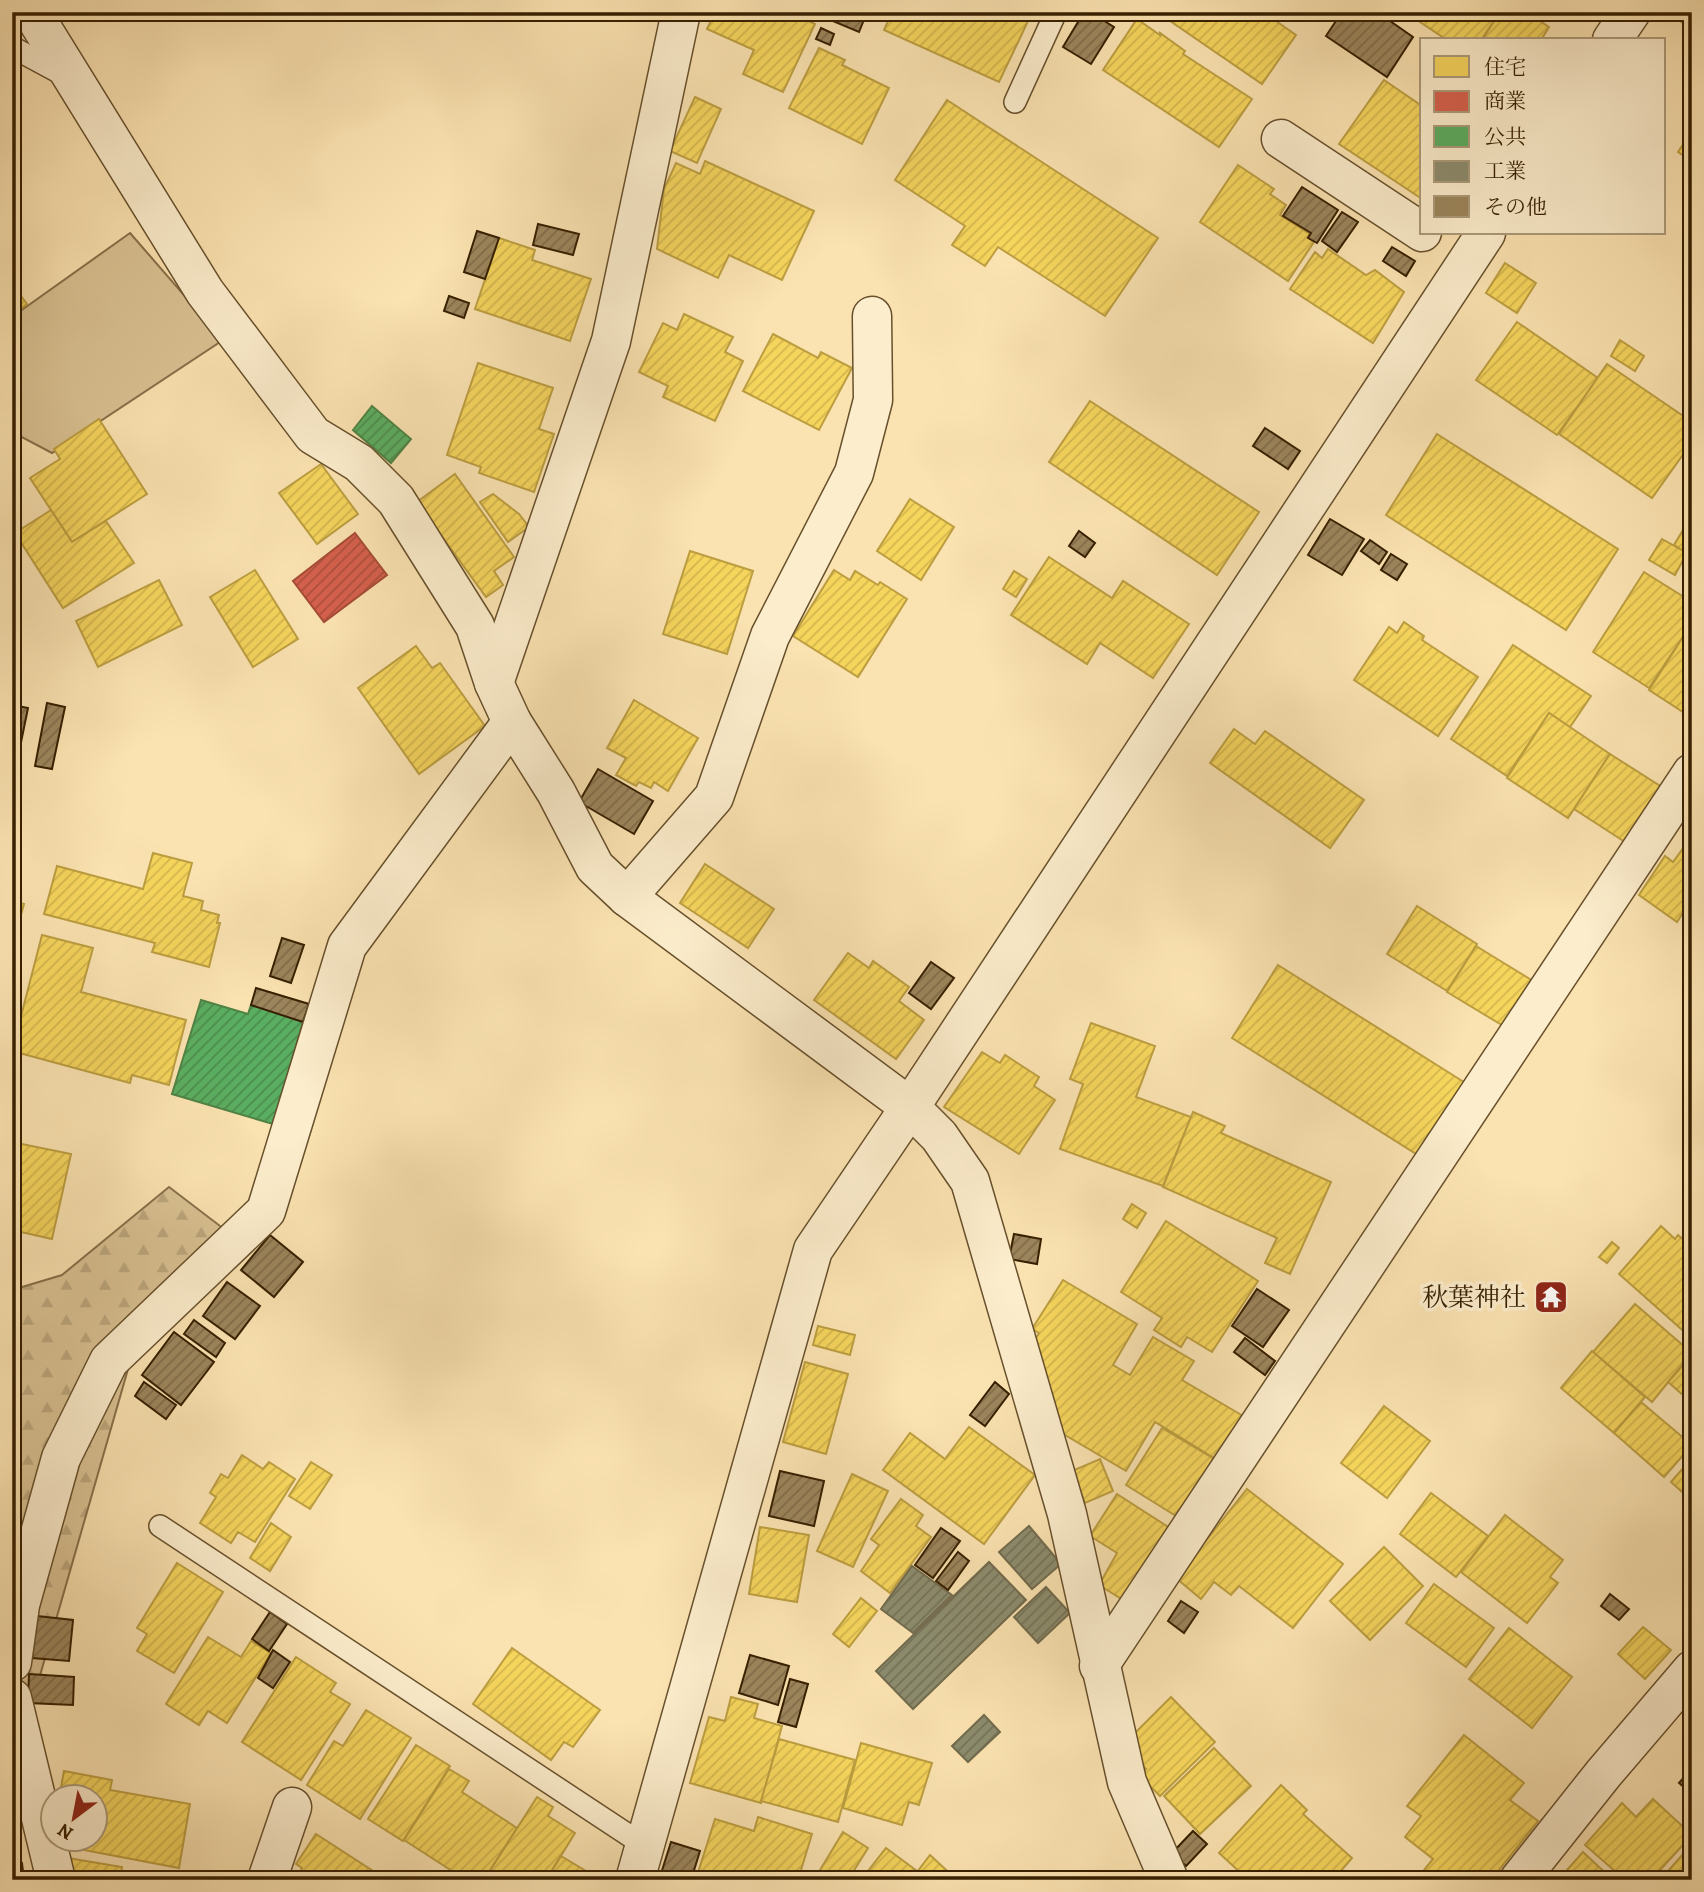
<svg xmlns="http://www.w3.org/2000/svg" width="1704" height="1892" viewBox="0 0 1704 1892" font-family="Alegreya,'Noto Serif JP',serif">
<style>
.green{fill:#dac293;stroke:#88704a;stroke-width:2}
.forest{fill:url(#forest-firs);stroke:#88704a;stroke-width:2}
.homes{fill:url(#homes-hatch);stroke:#bc9e40;stroke-width:2}
.shops{fill:url(#shops-hatch);stroke:#a64c36;stroke-width:2}
.public{fill:url(#public-hatch);stroke:#4f8344;stroke-width:2}
.industry{fill:url(#industry-hatch);stroke:#726b4d;stroke-width:2}
.building{fill:url(#building-hatch);stroke:#361f00;stroke-width:2}
.lines{fill:none;stroke-linecap:round;stroke-linejoin:round}
.service-casing{stroke:#67502c;stroke-width:24}
.minor-casing{stroke:#67502c;stroke-width:41}
.service{stroke:#fcedcc;stroke-width:21}
.minor{stroke:#fcedcc;stroke-width:38}
.labels{text-anchor:middle;stroke-width:7;stroke-linejoin:round;paint-order:stroke}
.poi-label{font-size:26px;fill:#361f00;stroke:#fcedcc;text-anchor:end}
</style>
<defs>
<pattern id="forest-firs" width="22" height="20" patternUnits="userSpaceOnUse" patternTransform="scale(1.75)"><rect width="22" height="20" fill="#dac293"/><path d="M5 1l3.5 6h-7zM16 11l3.5 6h-7z" fill="#bca67d"/></pattern>
<pattern id="homes-hatch" width="6" height="6" patternUnits="userSpaceOnUse" patternTransform="scale(1.75)"><rect width="6" height="6" fill="#f6d55c"/><path d="M-1 1l2-2M0 6l6-6M5 7l2-2" fill="none" stroke="#d4b64e"/></pattern>
<pattern id="shops-hatch" width="6" height="6" patternUnits="userSpaceOnUse" patternTransform="scale(1.75)"><rect width="6" height="6" fill="#d6604d"/><path d="M-1 1l2-2M0 6l6-6M5 7l2-2" fill="none" stroke="#ae4f3e"/></pattern>
<pattern id="public-hatch" width="6" height="6" patternUnits="userSpaceOnUse" patternTransform="scale(1.75)"><rect width="6" height="6" fill="#5aae61"/><path d="M-1 1l2-2M0 6l6-6M5 7l2-2" fill="none" stroke="#4b8d4e"/></pattern>
<pattern id="industry-hatch" width="6" height="6" patternUnits="userSpaceOnUse" patternTransform="scale(1.75)"><rect width="6" height="6" fill="#8c8c6e"/><path d="M-1 1l2-2M0 6l6-6M5 7l2-2" fill="none" stroke="#737258"/></pattern>
<pattern id="building-hatch" width="6" height="6" patternUnits="userSpaceOnUse" patternTransform="scale(1.75)"><rect width="6" height="6" fill="#9c855c"/><path d="M-1 1l2-2M0 6l6-6M5 7l2-2" fill="none" stroke="#806c4a"/></pattern>
</defs>
<rect width="100%" height="100%" fill="#fbe3b1"/>
<filter id="stains"><feTurbulence type="fractalNoise" baseFrequency=".00286" numOctaves="4"/><feColorMatrix values="0 0 0 0 .2 0 0 0 0 .09 0 0 0 0 .02 0 0 0 .5 -.17"/></filter>
<radialGradient id="worn" r=".72"><stop offset=".6" stop-color="#630" stop-opacity="0"/><stop offset="1" stop-color="#630" stop-opacity=".3"/></radialGradient>
<!-- green -->
<path class="green" d="M130 233 223 340 52 453 12 432V317Z"/>
<!-- forest -->
<path class="forest" d="M169 1187 224 1229 145 1310 18 1752 12 1751V1290L62 1275Z"/>
<!-- homes -->
<g class="homes">
<path d="M715 12H789L815 24 783 92 743 74 754 50 707 29Z"/>
<path d="M892 12H1020L1030 17 999 82 884 30Z"/>
<path d="M1157 12H1263L1296 35 1262 84Z"/>
<path d="M1405 12H1500L1481 40H1447Z"/>
<path d="M1500 12H1526L1549 27 1541 40H1482Z"/>
<path d="M1678 12H1692V29L1674 17Z"/>
<path d="M1137 19 1160 35V33L1185 51 1183 54 1252 99 1219 147 1103 70Z"/>
<path d="M819 48 845 60 842 65 889 88 862 144 789 108Z"/>
<path d="M1384 80 1422 106V199L1339 144Z"/>
<path d="M695 97 721 109 697 163 670 151Z"/>
<path d="M947 100 1158 238 1105 316 998 247 985 266 952 245 965 226 895 180Z"/>
<path d="M1692 131V157L1690 160 1678 152Z"/>
<path d="M705 161 814 211 782 280 729 255 718 278 657 249 664 189 676 163 700 174Z"/>
<path d="M1238 165 1274 189 1270 194 1286 205 1280 215 1310 234 1308 237 1314 242 1288 281 1200 222Z"/>
<path d="M499 238 535 250 532 260 591 279 570 341 475 309Z"/>
<path d="M1328 249 1366 275 1375 270 1404 292 1373 343 1290 289 1315 252 1322 258Z"/>
<path d="M1505 263 1536 283 1517 313 1486 293Z"/>
<path d="M12 284 27 304 12 315Z"/>
<path d="M684 314 733 337 725 352 743 361 715 421 663 397 668 386 639 372 663 323 677 330Z"/>
<path d="M1517 322 1598 378 1557 435 1476 380Z"/>
<path d="M773 334 818 358 821 352 852 368 819 430 743 391Z"/>
<path d="M1620 340 1644 356 1635 371 1611 356Z"/>
<path d="M478 363 553 388 539 429 554 434 534 492 479 473 481 467 447 455Z"/>
<path d="M1607 364 1692 422V442L1652 498 1559 434Z"/>
<path d="M1090 401 1259 512 1217 575 1049 462Z"/>
<path d="M99 419 147 494 72 542 30 478 60 459 54 449Z"/>
<path d="M1437 434 1618 549 1566 630 1386 515Z"/>
<path d="M321 464 358 514 317 544 279 493Z"/>
<path d="M455 474 514 557 494 571 503 585 486 597 417 502Z"/>
<path d="M493 494 519 514 529 527 508 542 480 502Z"/>
<path d="M910 499 954 527 921 580 877 551Z"/>
<path d="M51 510 72 542 106 521 134 563 63 608 15 533Z"/>
<path d="M1692 515V556L1674 545Z"/>
<path d="M1662 539 1687 553 1675 575 1649 560Z"/>
<path d="M690 551 753 571 727 654 663 634Z"/>
<path d="M1049 557 1112 598 1123 581 1189 624 1153 678 1100 643 1087 664 1011 615Z"/>
<path d="M255 570 298 639 253 667 210 597Z"/>
<path d="M834 570 850 580 855 571 878 585 880 582 907 599 858 677 793 636Z"/>
<path d="M1014 571 1027 579 1016 597 1003 589Z"/>
<path d="M1644 572 1692 602V623L1649 688 1593 652Z"/>
<path d="M159 580 182 625 98 667 76 621Z"/>
<path d="M1404 622 1424 636 1422 640 1478 677 1438 736 1354 680 1389 627 1397 633Z"/>
<path d="M1692 623V718L1649 690Z"/>
<path d="M1513 645 1591 696 1570 727 1549 713 1507 776 1451 739Z"/>
<path d="M416 646 432 668 440 663 485 726 419 774 358 688Z"/>
<path d="M634 700 698 738 668 791 654 782 651 788 639 782 636 786 616 775 626 758 607 748Z"/>
<path d="M1549 713 1610 754 1568 818 1507 778Z"/>
<path d="M1234 729 1255 744 1265 731 1364 800 1330 848 1210 763Z"/>
<path d="M1610 754 1665 789 1628 844 1574 809Z"/>
<path d="M1692 836V913L1686 908 1677 922 1639 895 1665 856 1673 862Z"/>
<path d="M153 853 192 863 183 896 203 901 201 910 219 915 217 923H220L209 967 152 952 155 943 44 914 57 866 143 889Z"/>
<path d="M705 864 774 909 748 948 680 903Z"/>
<path d="M12 901 24 904 12 947Z"/>
<path d="M1417 906 1477 944 1447 991 1387 954Z"/>
<path d="M42 935 93 948 81 992 186 1020 169 1085 132 1075 130 1083 12 1051Z"/>
<path d="M1476 946 1538 984 1510 1030 1447 992Z"/>
<path d="M848 953 869 968 873 961 909 987 899 1001 924 1020 896 1059 814 1000Z"/>
<path d="M1278 965 1467 1084 1421 1157 1232 1038Z"/>
<path d="M1091 1023 1155 1046 1136 1097 1191 1117 1163 1186 1060 1149 1083 1084 1070 1079Z"/>
<path d="M982 1052 1000 1063 1005 1055 1039 1077 1034 1086 1055 1100 1019 1154 944 1107Z"/>
<path d="M1193 1112 1225 1126 1221 1133 1331 1182 1290 1274 1265 1263 1277 1238 1163 1187Z"/>
<path d="M12 1142 71 1154 52 1239 12 1230Z"/>
<path d="M1132 1204 1146 1213 1137 1228 1123 1219Z"/>
<path d="M1166 1221 1258 1281 1212 1352 1187 1337 1181 1347 1154 1330 1162 1318 1121 1292Z"/>
<path d="M1661 1226 1675 1239 1678 1235 1692 1247V1332L1689 1336 1619 1274Z"/>
<path d="M1612 1242 1619 1248 1607 1263 1599 1257Z"/>
<path d="M1063 1280 1137 1324 1113 1365 1130 1375 1153 1337 1194 1361 1182 1380 1255 1423 1227 1466 1155 1422 1126 1471 1055 1429 1030 1347 1039 1333 1032 1329Z"/>
<path d="M1635 1304 1692 1353 1652 1402 1593 1352Z"/>
<path d="M818 1326 855 1335 850 1355 813 1345Z"/>
<path d="M1592 1351 1645 1397 1614 1433 1561 1388Z"/>
<path d="M1692 1355V1403L1668 1382Z"/>
<path d="M805 1362 848 1374 826 1454 783 1442Z"/>
<path d="M1641 1402 1692 1445 1664 1477 1614 1433Z"/>
<path d="M1384 1406 1430 1441 1387 1498 1341 1463Z"/>
<path d="M969 1427 1035 1475 984 1544 883 1470 910 1433 945 1459Z"/>
<path d="M1162 1428 1221 1463 1184 1521 1126 1485Z"/>
<path d="M242 1455 263 1469 269 1462 295 1479 255 1542 238 1532 231 1543 200 1523 216 1497 210 1493 221 1474 228 1478Z"/>
<path d="M1692 1458V1501L1671 1482Z"/>
<path d="M1100 1459 1113 1491 1085 1503 1072 1471Z"/>
<path d="M311 1462 332 1475 310 1509 289 1496Z"/>
<path d="M852 1474 888 1491 853 1567 817 1551Z"/>
<path d="M1247 1489 1343 1564 1293 1628 1239 1586 1231 1595 1214 1582 1201 1599 1176 1578Z"/>
<path d="M1431 1493 1488 1536 1456 1577 1400 1534Z"/>
<path d="M1117 1494 1173 1530 1128 1603 1099 1585 1117 1553 1090 1536Z"/>
<path d="M901 1499 923 1515 916 1526 931 1537 890 1593 861 1571 879 1545 871 1539Z"/>
<path d="M1505 1515 1563 1560 1550 1577 1558 1583 1527 1623 1461 1572Z"/>
<path d="M271 1523 291 1537 270 1571 250 1558Z"/>
<path d="M760 1527 809 1535 797 1602 749 1594Z"/>
<path d="M1384 1547 1423 1586 1370 1640 1330 1601Z"/>
<path d="M177 1563 223 1592 174 1673 137 1651 147 1634 137 1628Z"/>
<path d="M1434 1584 1494 1628 1466 1667 1406 1623Z"/>
<path d="M861 1598 877 1611 849 1647 833 1634Z"/>
<path d="M1643 1627 1671 1650 1645 1679 1618 1654Z"/>
<path d="M1509 1628 1572 1677 1532 1728 1469 1679Z"/>
<path d="M208 1637 241 1657 251 1641 271 1653 227 1723 208 1711 199 1725 166 1704Z"/>
<path d="M512 1648 600 1710 573 1747 564 1742 551 1760 473 1704Z"/>
<path d="M296 1657 336 1683 330 1692 350 1704 301 1780 242 1742Z"/>
<path d="M731 1697 758 1704 754 1718 782 1726 761 1803 690 1783 709 1717 725 1721Z"/>
<path d="M1171 1697 1215 1742 1160 1796 1139 1775 1146 1769 1134 1758 1140 1751 1128 1740Z"/>
<path d="M366 1710 411 1738 360 1819 307 1785 334 1741 343 1746Z"/>
<path d="M1464 1735 1524 1783 1510 1800 1538 1821 1491 1880H1416L1433 1859 1405 1837 1421 1816 1407 1806Z"/>
<path d="M779 1739 855 1760 838 1822 761 1801Z"/>
<path d="M861 1743 932 1763 919 1805 909 1802 902 1825 843 1808Z"/>
<path d="M416 1745 450 1766 403 1841 368 1819Z"/>
<path d="M1214 1748 1251 1786 1200 1834 1164 1796Z"/>
<path d="M449 1769 469 1781 462 1792 517 1828 484 1880H466L404 1840Z"/>
<path d="M64 1771 112 1780 110 1790 190 1804 179 1868 68 1847 70 1840H94V1798H59Z"/>
<path d="M1281 1785 1307 1810 1303 1814 1352 1858 1333 1880H1239L1243 1875 1219 1853Z"/>
<path d="M537 1797 553 1807 548 1816 575 1833 546 1880H484Z"/>
<path d="M1653 1799 1692 1835 1651 1880H1625L1585 1845 1622 1803 1636 1817Z"/>
<path d="M758 1817 812 1834 798 1880H708L697 1876 715 1819 754 1831Z"/>
<path d="M843 1832 868 1848 848 1880H814Z"/>
<path d="M316 1834 387 1880H303L304 1878 299 1874 302 1868 296 1864Z"/>
<path d="M1692 1844V1880H1660Z"/>
<path d="M886 1848 917 1871 910 1880H861Z"/>
<path d="M1583 1852 1613 1880H1558Z"/>
<path d="M930 1855 957 1880H911Z"/>
<path d="M561 1856 601 1880H546Z"/>
<path d="M68 1858 122 1867 120 1880H73Z"/>
</g>
<!-- shops -->
<path class="shops" d="M355 533 387 575 324 622 293 581Z"/>
<!-- public -->
<g class="public">
<path d="M372 406 411 439 391 463 353 430Z"/>
<path d="M201 1000 248 1014 251 1005 303 1022 273 1124 172 1094Z"/>
</g>
<!-- industry -->
<g class="industry">
<path d="M1029 1526 1061 1564 1032 1589 999 1552Z"/>
<path d="M989 1562 1026 1600 913 1709 876 1671Z"/>
<path d="M912 1566 952 1595 913 1633 881 1609Z"/>
<path d="M1046 1587 1070 1613 1038 1643 1014 1617Z"/>
<path d="M984 1715 1000 1732 968 1762 952 1746Z"/>
</g>
<!-- building -->
<g class="building">
<path d="M831 12H853L865 17 859 32 828 19Z"/>
<path d="M1084 12H1090L1114 27 1091 64 1063 47Z"/>
<path d="M1342 12H1377L1413 37 1387 77 1326 36Z"/>
<path d="M821 28 834 34 830 45 816 39Z"/>
<path d="M1302 187 1338 210 1317 243 1308 238 1311 233 1283 216Z"/>
<path d="M1342 212 1358 222 1337 252 1322 241Z"/>
<path d="M538 224 579 234 573 255 533 245Z"/>
<path d="M477 231 499 238 485 279 464 272Z"/>
<path d="M1392 247 1415 261 1406 276 1383 261Z"/>
<path d="M449 296 469 303 464 318 444 311Z"/>
<path d="M1265 428 1300 451 1288 469 1253 446Z"/>
<path d="M1330 519 1364 539 1342 575 1308 555Z"/>
<path d="M1079 531 1095 543 1085 557 1069 546Z"/>
<path d="M1370 540 1387 552 1379 564 1361 551Z"/>
<path d="M1391 554 1407 564 1397 580 1381 570Z"/>
<path d="M47 703 65 707 52 769 35 766Z"/>
<path d="M13 705 28 708 16 767H12Z"/>
<path d="M598 769 653 801 634 834 579 802Z"/>
<path d="M282 938 304 945 291 983 270 976Z"/>
<path d="M931 962 954 978 931 1009 909 993Z"/>
<path d="M256 988 309 1004 303 1022 251 1005Z"/>
<path d="M1014 1234 1041 1239 1037 1264 1009 1259Z"/>
<path d="M270 1235 303 1262 274 1297 241 1270Z"/>
<path d="M227 1282 260 1306 235 1339 203 1316Z"/>
<path d="M1257 1289 1289 1310 1263 1347 1232 1326Z"/>
<path d="M194 1320 225 1343 216 1357 184 1334Z"/>
<path d="M174 1332 214 1362 181 1405 142 1375Z"/>
<path d="M1245 1338 1275 1361 1265 1375 1234 1352Z"/>
<path d="M144 1382 176 1405 166 1419 135 1396Z"/>
<path d="M995 1382 1009 1394 985 1426 970 1415Z"/>
<path d="M780 1471 824 1481 814 1526 769 1516Z"/>
<path d="M941 1528 960 1541 933 1578 915 1565Z"/>
<path d="M958 1552 969 1561 948 1590 936 1581Z"/>
<path d="M1610 1594 1629 1609 1619 1620 1601 1606Z"/>
<path d="M1181 1601 1198 1612 1184 1633 1168 1621Z"/>
<path d="M270 1612 287 1624 269 1651 252 1639Z"/>
<path d="M37 1616 73 1620 69 1661 32 1658Z"/>
<path d="M273 1650 290 1662 273 1688 258 1678Z"/>
<path d="M750 1655 789 1666 778 1705 739 1693Z"/>
<path d="M29 1674 74 1677 73 1705 28 1703Z"/>
<path d="M790 1679 808 1684 796 1727 778 1722Z"/>
<path d="M1692 1768V1794L1679 1783Z"/>
<path d="M1193 1831 1207 1844 1186 1866 1172 1853Z"/>
<path d="M671 1842 700 1851 691 1880H659Z"/>
<path d="M22 1863 24 1880H12V1864Z"/>
</g>
<g class="lines">
<!-- service casing -->
<g class="service-casing">
<g id="service">
<path d="M12 47 64 75"/>
<path d="M1015 102 1056 12"/>
<path d="M160 1526 645 1846"/>
</g>
</g>
<!-- minor casing -->
<g class="minor-casing">
<g id="minor">
<path d="M32 12 205 292 313 435 359 463 396 500 475 626 494 683 512 722 556 792 595 867 627 897 910 1107 939 1136 970 1181 1067 1514 1127 1782 1169 1880"/>
<path d="M1612 40 1631 12"/>
<path d="M1281 139 1422 232"/>
<path d="M494 683 611 341 681 12"/>
<path d="M627 897 714 797 770 636 854 473 873 400 872 316"/>
<path d="M12 1662 20 1605 61 1458 109 1361 266 1211 347 946 512 722"/>
<path d="M1099 1666 1692 773"/>
<path d="M12 1698 56 1880"/>
<path d="M267 1880 292 1807"/>
<path d="M635 1880 813 1250 910 1107 1486 233"/>
<path d="M1519 1880 1604 1773 1692 1670"/>
</g>
</g>
<!-- service -->
<use href="#service" class="service"/>
<!-- minor -->
<use href="#minor" class="minor"/>
</g>
<!-- icons -->
<defs>
<g id="temple-square" transform="scale(1.75)"><rect x="-9" y="-9" width="18" height="18" rx="4" fill="#8f2418" stroke="#fcedcc"/><path d="M0-6L5-2H3V0L6.5 2.5H4V6H1.5V3h-3V6H-4V2.5H-6.5L-3 0V-2H-5Z" fill="#fff"/></g>
</defs>
<g fill-rule="evenodd">
<use href="#temple-square" x="1551" y="1297"/>
</g>
<g class="labels">
<!-- poi labels -->
<g class="poi-label">
<text x="1526" y="1306">秋葉神社</text>
</g>
</g>
<!-- margin -->
<rect width="1704" height="1892" fill="none" stroke="#fbe3b1" stroke-width="42"/>
<rect x="14" y="14" width="1676" height="1864" fill="none" stroke="#361f00" stroke-width="3.5"/>
<rect x="21" y="21" width="1662" height="1850" fill="none" stroke="#361f00" stroke-width="2"/>
<!-- legend -->
<rect x="1420" y="38" width="245" height="196" fill="#fcedcc" stroke="#ad9b7a" stroke-width="2"/>
<rect x="1434" y="56" width="35" height="21" fill="#f6d55c" stroke="#ad9b7a" stroke-width="2"/>
<text x="1484" y="74" font-size="21" fill="#361f00">住宅</text>
<rect x="1434" y="91" width="35" height="21" fill="#d6604d" stroke="#ad9b7a" stroke-width="2"/>
<text x="1484" y="108" font-size="21" fill="#361f00">商業</text>
<rect x="1434" y="126" width="35" height="21" fill="#5aae61" stroke="#ad9b7a" stroke-width="2"/>
<text x="1484" y="144" font-size="21" fill="#361f00">公共</text>
<rect x="1434" y="161" width="35" height="21" fill="#8c8c6e" stroke="#ad9b7a" stroke-width="2"/>
<text x="1484" y="178" font-size="21" fill="#361f00">工業</text>
<rect x="1434" y="196" width="35" height="21" fill="#9c855c" stroke="#ad9b7a" stroke-width="2"/>
<text x="1484" y="214" font-size="21" fill="#361f00">その他</text>
<!-- north arrow -->
<g transform="translate(74 1818) rotate(212)"><circle r="33" fill="#fcedcc" stroke="#ad9b7a" stroke-width="2"/>
<path d="M0-5L12 26L0 18L-12 26Z" fill="#8f2418"/>
<text y="-10" font-size="19" font-weight="bold" text-anchor="middle" fill="#361f00">N</text>
</g>
<rect width="100%" height="100%" filter="url(#stains)"/>
<rect width="100%" height="100%" fill="url(#worn)"/>
</svg>
